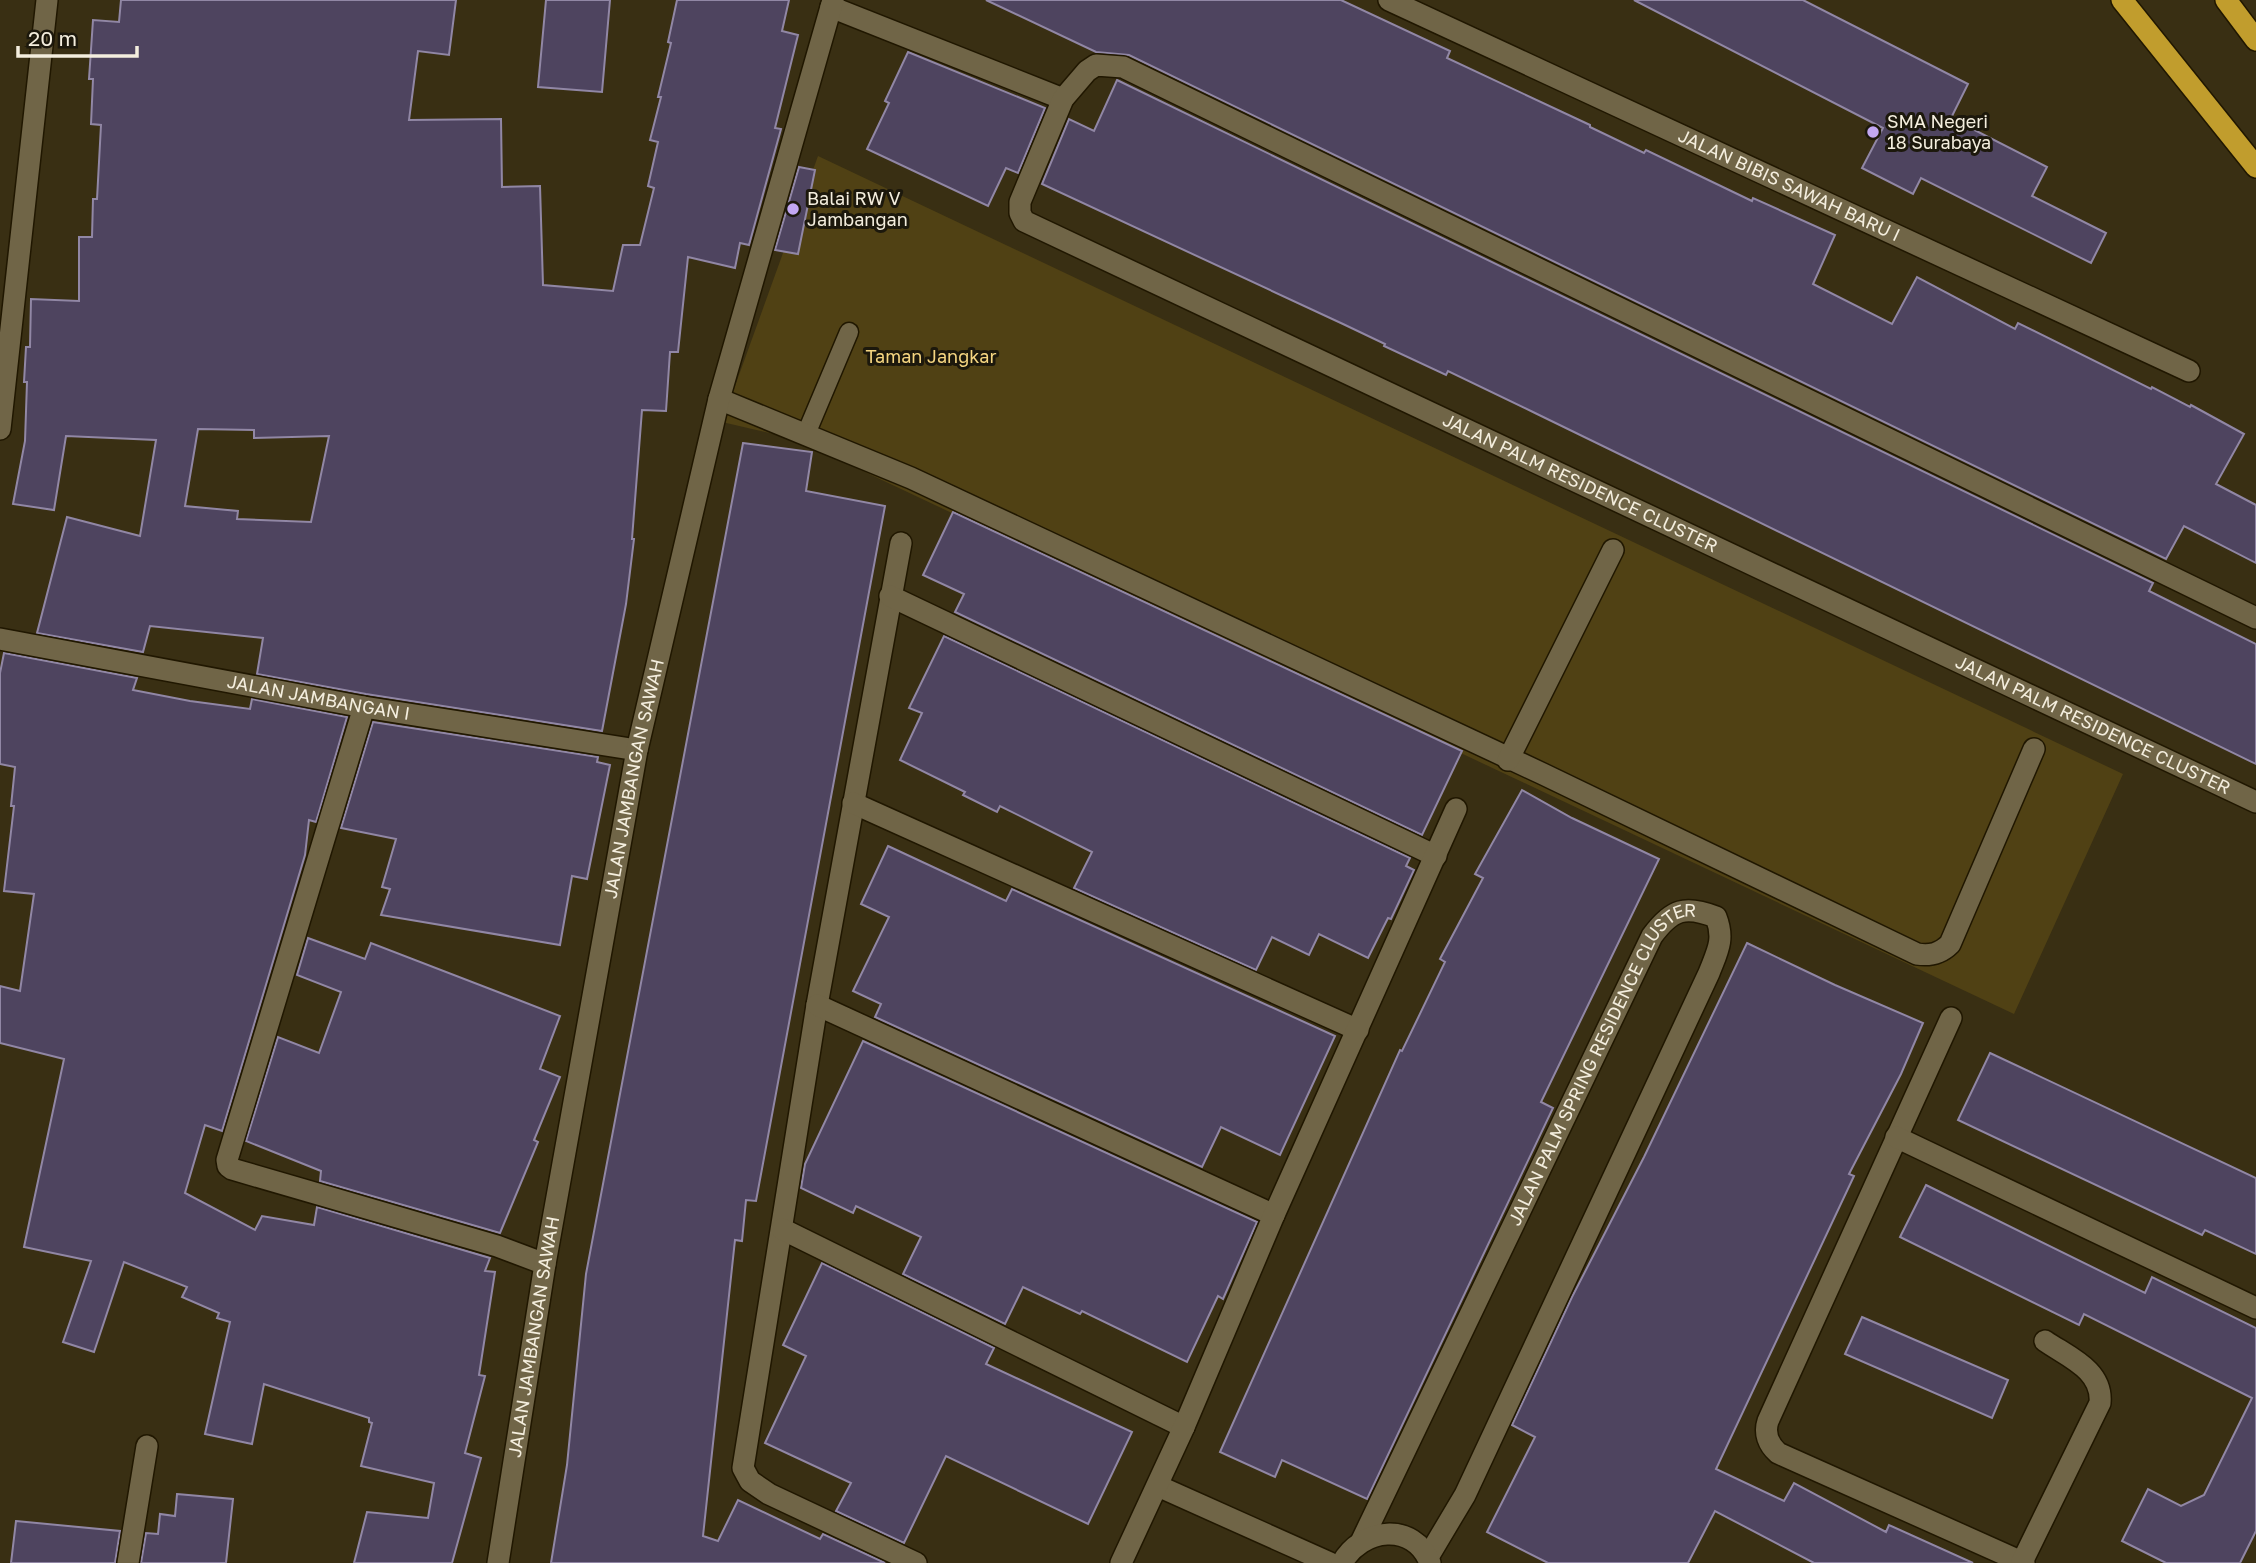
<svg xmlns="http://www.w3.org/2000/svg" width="2256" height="1563" viewBox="0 0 2256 1563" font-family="'Golos Text',sans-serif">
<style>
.green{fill:#504114}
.building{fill:#4e445f;stroke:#9187a5;stroke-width:2;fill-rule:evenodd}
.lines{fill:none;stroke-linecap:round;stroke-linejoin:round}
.lane-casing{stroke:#201700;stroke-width:21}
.street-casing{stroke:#201700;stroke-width:24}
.secondary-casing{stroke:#201700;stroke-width:24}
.highway-casing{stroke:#201700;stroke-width:24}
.lane{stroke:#706547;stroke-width:18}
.street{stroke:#706547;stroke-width:21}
.secondary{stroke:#706547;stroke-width:21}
.highway{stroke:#c19d2d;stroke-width:21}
.poi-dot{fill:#c2a7f2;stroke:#1c180c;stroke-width:2.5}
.labels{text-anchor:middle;stroke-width:6;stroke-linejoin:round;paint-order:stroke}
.poi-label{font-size:18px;fill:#f4eede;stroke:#1c180c;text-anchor:start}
.street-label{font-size:18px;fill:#f4eede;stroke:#1c180c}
.park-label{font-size:18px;fill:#f6d681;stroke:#1c180c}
</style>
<rect width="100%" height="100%" fill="#392f13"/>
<!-- green -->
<path class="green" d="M818 156 2123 774 2014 1014 795 439 722 422Z"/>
<!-- building -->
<g class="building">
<path d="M121 0H456L449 55 418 51 409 120 501 119 502 187 540 186 543 285 613 291 623 245H640L654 188 648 186 658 142 650 140 661 97H658L671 43 668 42 677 0H789L782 31 798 35 775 128 781 129 749 245 740 243 735 268 688 257 678 352H670L666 411 642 410 632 539H634L626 604 602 731 366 694 257 674 263 638 150 626 143 652 37 633 67 517 140 536 156 440 66 436 54 510 13 504 25 441 27 382H24L26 347H30L31 299 79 301V237H92L93 199H97L101 125 91 124 93 79H89L93 20 119 22ZM198 429 254 430V438L329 436 311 522 237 519 238 511 185 506Z"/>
<path d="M546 0H610L602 92 538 87Z"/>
<path d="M986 0H1341L1450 51 1447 58 1590 125V127L1644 153 1646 150 1752 201 1753 198 1835 235 1813 284 1892 324 1917 277 2015 329 2018 323 2151 389 2152 387 2190 407 2191 405 2244 434 2216 484 2256 505V563L2184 526 2166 559 1129 55 1096 52Z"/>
<path d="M1634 0H1803L1968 84 1951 118 2047 167 2032 196 2106 233 2091 263 1921 178 1913 194 1862 168 1883 128Z"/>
<path d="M908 52 1045 108 1018 173 1006 168 988 206 867 149 889 103 885 101Z"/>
<path d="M1117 80 2153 583 2149 591 2256 644V764L1535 413 1448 371 1446 375 1384 346 1385 344 1343 324 1042 184 1069 119 1094 131Z"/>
<path d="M799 167 815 170 798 254 775 250Z"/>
<path d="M743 443 812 452 806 491 885 506 756 1201 746 1200 742 1241 735 1240 703 1536 718 1541 738 1500 820 1539 823 1534 885 1563H551L567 1465 586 1274Z"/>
<path d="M953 512 1462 751 1422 835 955 612 964 594 923 575Z"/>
<path d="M944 636 1410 858 1406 866 1414 870 1391 919 1388 918 1368 958 1319 934 1309 955 1272 937 1256 970 1074 888 1092 852 1000 806 997 812 963 795 965 792 900 760 922 713 909 708Z"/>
<path d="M4 653 137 678 133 690 190 701 250 709 252 699 347 717 316 822 309 820 305 855 222 1131 205 1125 185 1193 255 1230 262 1216 314 1225 317 1207 490 1258 485 1271 495 1272 479 1375 485 1376 465 1453 481 1458 452 1563H354L367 1512 428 1518 434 1483 361 1466 372 1423 369 1422V1418L264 1384 252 1444 205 1434 230 1322 217 1318 219 1313 182 1297 187 1287 124 1262 94 1352 63 1342 91 1261 24 1247 64 1059 0 1043V986L20 991 34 894 4 891 14 806H11L15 767 0 764V673Z"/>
<path d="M373 722 598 757 597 762 610 765 587 879 572 876 560 945 381 915 390 889 382 887 396 839 341 828Z"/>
<path d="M1522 790 1572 818 1659 859 1541 1102 1553 1108 1367 1499 1282 1460 1275 1477 1220 1452 1400 1050 1402 1051 1445 962 1440 959 1483 878 1475 874Z"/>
<path d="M888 846 1006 901 1012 889 1335 1036 1280 1155 1221 1127 1202 1167 875 1017 881 1004 853 991 889 917 861 904Z"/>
<path d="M308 938 365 959 371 943 560 1016 540 1069 560 1077 534 1140 538 1142 500 1233 320 1181 321 1171 246 1141 278 1037 319 1053 341 992 297 975Z"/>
<path d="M1747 943 1835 985 1923 1023 1901 1074 1849 1174 1854 1176 1716 1469 1784 1501 1794 1483 1886 1532 1889 1525 1973 1563H1814L1715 1511 1688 1563H1548L1487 1532 1535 1437 1512 1425 1572 1297 1644 1157Z"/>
<path d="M863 1041 1257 1222 1223 1299 1218 1296 1187 1362 1082 1311 1080 1314 1023 1287 1005 1324 903 1274 921 1237 856 1206 853 1213 801 1188 805 1164Z"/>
<path d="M1990 1053 2256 1178V1254L2205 1230 2202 1235 1958 1120Z"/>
<path d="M1926 1185 2145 1293 2152 1277 2256 1328V1531L2240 1563H2166L2122 1541 2148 1489 2181 1506 2204 1495 2252 1398 2084 1314 2079 1325 1900 1237Z"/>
<path d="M822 1263 994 1348 986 1364 1132 1432 1088 1524 946 1456 904 1543 836 1511 851 1483 765 1443 806 1356 783 1345Z"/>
<path d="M1862 1317 2008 1380 1992 1418 1845 1354Z"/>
<path d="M177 1494 233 1499 226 1563H141L146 1533 158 1534 160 1514 175 1516Z"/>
<path d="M16 1521 120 1531 115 1563H11Z"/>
</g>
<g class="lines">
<!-- lane casing -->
<g class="lane-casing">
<path id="lane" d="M806 434 849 332"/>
</g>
<!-- street casing -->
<g class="street-casing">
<g id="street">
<path id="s1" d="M1389 0 2189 371"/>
<path d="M831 7 1063 99"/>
<path d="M719 399 911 478 1543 774 1917 954C1930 956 1940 954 1950 944L2034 749"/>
<path d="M901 543 817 1005 743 1468 750 1481 769 1494 916 1563"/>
<path d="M890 596 1436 856"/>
<path id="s2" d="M2256 618 1123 67 1096 65 1087 71 1063 99 1020 202V213L1024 221 2256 802"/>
<path id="s3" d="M0 639 364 707 637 750"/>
<path d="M364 707 227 1160 228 1166 232 1169 497 1246 545 1264"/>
<path d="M1508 760 1613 550"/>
<path d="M853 803 1358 1030"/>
<path d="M817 1005 1274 1215"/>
<path d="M1951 1018 1768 1421C1764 1433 1768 1444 1778 1453L2024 1563"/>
<path d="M1896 1137 2256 1308"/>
<path d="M782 1229 1184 1427"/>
<path d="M1158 1486 1330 1563"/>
<path id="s4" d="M1362 1540 1652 936C1672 909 1685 905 1716 917 1725 940 1717 952 1709 973L1465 1495 1428 1557"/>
<path d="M2022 1562 2100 1403C2103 1370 2068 1357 2045 1341"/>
<path d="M128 1563 147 1446"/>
<path id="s5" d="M498 1563 545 1264 637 750 719 399 833 0"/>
<path d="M1121 1563 1184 1427 1274 1215 1456 809"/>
<path d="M1342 1563C1361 1528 1414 1521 1430 1563"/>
</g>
</g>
<!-- secondary casing -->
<g class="secondary-casing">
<path id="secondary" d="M0 429 47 0"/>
</g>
<!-- highway casing -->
<g class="highway-casing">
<g id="highway">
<path d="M2122 0 2256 167"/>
<path d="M2226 0 2256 40"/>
</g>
</g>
<!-- lane -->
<use href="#lane" class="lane"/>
<!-- street -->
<use href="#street" class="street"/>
<!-- secondary -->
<use href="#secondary" class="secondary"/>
<!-- highway -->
<use href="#highway" class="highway"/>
</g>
<!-- markers -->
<g class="poi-dot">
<circle cx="1873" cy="132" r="7"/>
<circle cx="793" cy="209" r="7"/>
</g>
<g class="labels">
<!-- poi labels -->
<g class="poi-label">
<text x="1887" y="128">SMA Negeri<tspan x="1887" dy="21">18 Surabaya</tspan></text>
<text x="807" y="205">Balai RW V<tspan x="807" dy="21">Jambangan</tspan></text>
</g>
<!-- street labels -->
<g class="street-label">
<text dy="6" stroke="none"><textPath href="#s1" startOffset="441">JALAN BIBIS SAWAH BARU I</textPath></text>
<text dy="6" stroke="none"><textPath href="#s2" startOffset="2081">JALAN PALM RESIDENCE CLUSTER</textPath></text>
<text dy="6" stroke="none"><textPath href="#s3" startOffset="324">JALAN JAMBANGAN I</textPath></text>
<text dy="6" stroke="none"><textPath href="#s2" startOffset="2648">JALAN PALM RESIDENCE CLUSTER</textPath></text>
<text dy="6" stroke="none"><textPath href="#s5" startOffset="796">JALAN JAMBANGAN SAWAH</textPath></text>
<text dy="6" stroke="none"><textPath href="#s4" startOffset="537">JALAN PALM SPRING RESIDENCE CLUSTER</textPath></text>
<text dy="6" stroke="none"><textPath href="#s5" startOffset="229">JALAN JAMBANGAN SAWAH</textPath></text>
</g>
<!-- park labels -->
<g class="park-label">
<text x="931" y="363">Taman Jangkar</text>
</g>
</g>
<!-- scale -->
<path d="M18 46v10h119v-10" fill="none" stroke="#f4eede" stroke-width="3.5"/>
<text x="28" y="46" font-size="21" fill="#f4eede" stroke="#1c180c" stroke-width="5" paint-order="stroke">20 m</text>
</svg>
